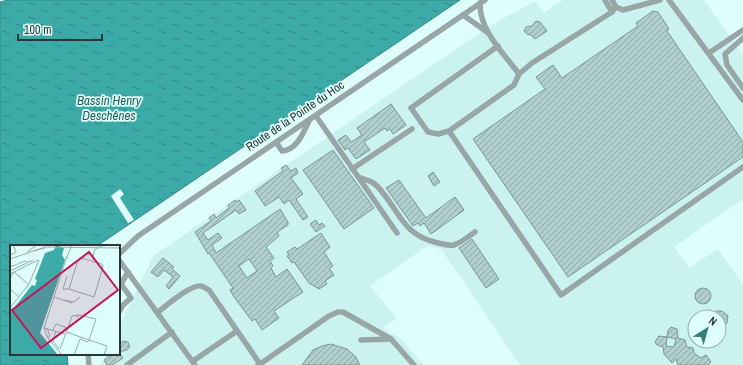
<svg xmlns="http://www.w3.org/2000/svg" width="743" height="365" viewBox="0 0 743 365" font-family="'Archivo Narrow',sans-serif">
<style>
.built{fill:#caf3f0;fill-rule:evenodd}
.water{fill:url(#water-ripples);stroke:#368885}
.pier{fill:#defefc}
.building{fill:url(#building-hatch);stroke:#799795;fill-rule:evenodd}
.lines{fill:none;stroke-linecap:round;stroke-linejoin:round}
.minor{stroke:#98a6a5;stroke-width:5.5}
.labels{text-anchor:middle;stroke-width:3.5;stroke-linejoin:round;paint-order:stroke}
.street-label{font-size:12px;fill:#293635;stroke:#defefc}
.water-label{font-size:13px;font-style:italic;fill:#24605e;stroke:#defefc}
.inset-road{fill:none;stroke:#96aeac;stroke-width:1}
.view{fill:#c2185b;fill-opacity:0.15;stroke:#c2185b;stroke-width:2}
.inset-edge{fill:none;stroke:#293635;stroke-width:2}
</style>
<defs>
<pattern id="water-ripples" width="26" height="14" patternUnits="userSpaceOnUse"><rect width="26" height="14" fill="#3caba7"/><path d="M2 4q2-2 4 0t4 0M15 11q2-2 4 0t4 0" fill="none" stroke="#328c89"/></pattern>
<pattern id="building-hatch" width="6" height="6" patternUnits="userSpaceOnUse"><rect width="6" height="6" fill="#afcecc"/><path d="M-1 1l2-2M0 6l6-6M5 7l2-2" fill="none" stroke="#8ea8a6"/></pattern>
</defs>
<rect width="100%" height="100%" fill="#defefc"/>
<!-- built -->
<path class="built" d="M563 0H704L743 55V199L674 247 689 268 718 249 743 285V365H520L441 249 427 246 370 286 397 318 383 328 401 339 424 365H101L106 354H119V327L153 256 491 25 535 1 544 13ZM695 317H719V341H695Z"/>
<!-- water -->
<path class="water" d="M8 0H460L97 246H11V354H67L68 365H0V2Z"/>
<!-- pier -->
<path class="pier" d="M120 189 124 194 120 198 134 220 128 223 111 196Z"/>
<!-- building -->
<g class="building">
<path d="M653 11 658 12 669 29 667 31 743 142V157L568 277 473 139 545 89 536 77 553 65 562 78 638 26 636 23Z"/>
<path d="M536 21 540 22 547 31 535 39 531 35 527 34 524 31 526 27 532 26Z"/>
<path d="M391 104 406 125 393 134 390 129 387 131 385 128 364 142 370 150 356 159 348 148 345 150 338 140 346 135 351 142 362 135 357 128Z"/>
<path d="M333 150 374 208 344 229 303 170Z"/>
<path d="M286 165 291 171 296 168 298 173 291 178 303 194 296 199 308 217 303 220 289 200 284 204 279 197 265 206 255 191 283 171 281 168Z"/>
<path d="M433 172 440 182 434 186 428 176Z"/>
<path d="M399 180 426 218 455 197 464 210 431 234 424 223 420 226 418 223 413 226 386 188Z"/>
<path d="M235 200 236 202 239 200 246 210 239 214 236 210 203 233 208 240 218 233 222 238 212 245 216 253 280 209 288 222V225L277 232 279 236 266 247 274 258 270 261 273 266 271 268 276 277 287 269 303 292 274 311 279 318 262 330 255 319 252 321 234 297 230 290 233 288 209 253 208 254 195 232 211 221 209 218 214 214 216 218 229 208 228 205ZM249 259 257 271 247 278 239 266Z"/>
<path d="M316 220 319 225 322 223 325 226 316 232 310 224Z"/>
<path d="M321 233 330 247 324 252 333 266 329 268 334 275 325 281 327 284 319 289 309 283 294 262 292 263 287 256 289 255 287 252 295 247 297 249Z"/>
<path d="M472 239 499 279 486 288 459 248Z"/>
<path d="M163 258 174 267 172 269 180 276 169 289 166 286 173 277 164 270 158 277 151 272Z"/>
<circle cx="703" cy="296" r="8"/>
<path d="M716 311H722L728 316 727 323 723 327 719 328V317H710Z"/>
<path d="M671 327 677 329 678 338 685 340 687 347 693 348 694 353 701 358 706 355 711 362 708 365H678L676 359 672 363 664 354 663 347 657 345 655 342 659 336 667 337 666 346 674 347 676 339 667 337 668 330Z"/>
<path d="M123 341 128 342 130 347 127 350 119 352V345Z"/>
<path d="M331 344 347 349 355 356 360 365H302L313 350 322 346Z"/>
<path d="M112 354H120L123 358 112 365H107L104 360Z"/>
</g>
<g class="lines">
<!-- minor -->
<g class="minor">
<path d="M605 0 612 12"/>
<path d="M612 0 616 7"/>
<path d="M660 0 623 10 616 7 612 12 532 63 519 74 514 85 449 131 561 295 743 167"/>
<path d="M669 0 743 100"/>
<path d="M480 3C479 30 504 54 519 74"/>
<path d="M463 15 487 32"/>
<path d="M743 38 725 54 727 65 743 88"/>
<path d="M709 53 743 30"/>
<path d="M316 116 397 233"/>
<path d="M449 131 438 134 428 132 411 108 498 46"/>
<path d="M276 142 282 151C297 150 303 133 309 121"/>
<path d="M352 169 412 129"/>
<path d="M361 178 372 182 377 186C400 210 401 235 438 243 443 244 449 246 454 245 461 243 469 236 475 232"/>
<path d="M119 254 138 236 485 0"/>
<path d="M119 260 195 365"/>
<path d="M119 312 123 305 131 298 121 284 128 272"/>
<path d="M158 312C166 306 191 284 201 286 204 286 206 289 209 290L260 364 258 365"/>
<path d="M391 339 414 365"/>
<path d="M88 354 89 365"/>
<path d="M193 361 237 331"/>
<path d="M260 364 329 316 338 312H343L391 339 361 340"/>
<path d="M127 365 172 332"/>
</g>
</g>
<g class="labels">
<!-- street labels -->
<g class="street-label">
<text transform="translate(295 116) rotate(-34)" y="4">Route de la Pointe du Hoc</text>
</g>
<!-- water labels -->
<g class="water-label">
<text x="109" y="105">Bassin Henry<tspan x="109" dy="15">Deschênes</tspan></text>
</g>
</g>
<!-- overview -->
<g transform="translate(10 245)">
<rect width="110" height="110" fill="#defefc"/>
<path d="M46 0 54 3 52 10 55 15 30 88 48 110H0V68L22 40 25 41 27 35 25 34 35 8 44 5Z" fill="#3caba7"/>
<path class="inset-road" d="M65 0 93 1M23 6 35 3M17 7 27 0M0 10 6 7 3 0M58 12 56 14 62 0M71 13 92 19 93 22 84 52 59 44 67 18ZM0 14 35 2 110 3M83 15 84 5 88 3M0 22 15 16 17 17M0 26 23 15M0 29 4 27 18 39M57 31 53 44H59M0 33 4 27 28 15M0 44 9 52M44 52 62 58M54 55 64 57 70 52M0 63 19 39 29 15M69 70 86 74 79 95 97 101 94 110M34 83 55 89M37 83 40 91 37 93M58 83 62 71 69 70 66 72M43 85 46 79 58 83 50 104M46 86 43 96 49 104M56 87 79 95 77 97 70 94 64 110M52 110 38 93 34 83 56 14"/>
<path class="view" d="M79 7 108 45 31 103 2 65Z"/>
<rect width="110" height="110" class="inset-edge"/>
</g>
<!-- north arrow -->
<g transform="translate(707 329) rotate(37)"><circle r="19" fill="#defefc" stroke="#96aeac"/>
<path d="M0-3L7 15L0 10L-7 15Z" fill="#357e7b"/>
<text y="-6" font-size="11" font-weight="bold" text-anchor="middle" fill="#293635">N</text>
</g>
<!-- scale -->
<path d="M18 34v6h84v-6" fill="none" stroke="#293635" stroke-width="2"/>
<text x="24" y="34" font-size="12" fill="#293635" stroke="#defefc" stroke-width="3" paint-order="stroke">100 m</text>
</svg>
